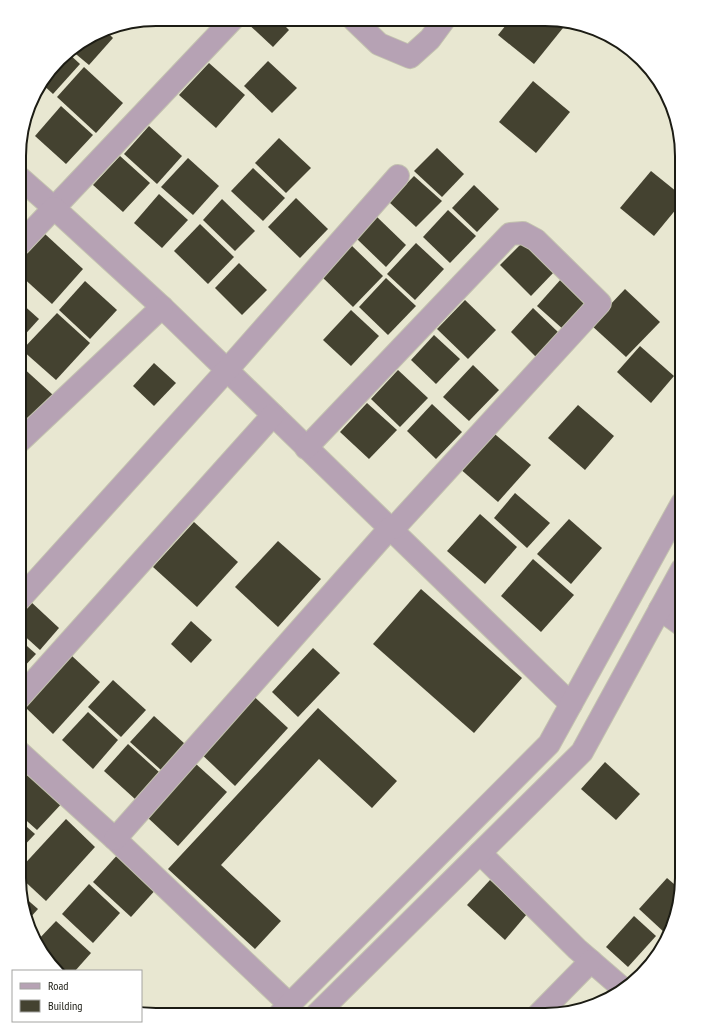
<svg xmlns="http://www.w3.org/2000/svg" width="701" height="1034" viewBox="0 0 701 1034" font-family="'PT Sans Narrow',sans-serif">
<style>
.building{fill:#444230}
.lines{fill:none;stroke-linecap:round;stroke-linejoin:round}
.minor-casing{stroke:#c3c2af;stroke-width:24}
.minor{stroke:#b6a2b4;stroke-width:22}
.rim{fill:none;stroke:#1c1c14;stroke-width:2}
</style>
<rect width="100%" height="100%" fill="#e8e7d1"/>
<!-- building -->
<g class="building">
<path d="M247 19H278L289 30 273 47 245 21Z"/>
<path d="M510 20H563L567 23 534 64 498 35Z"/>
<path d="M105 30 113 38 89 65 71 50Z"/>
<path d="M621 44 628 47 647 71 618 48Z"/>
<path d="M67 52 80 64 53 94 41 83Z"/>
<path d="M268 61 297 88 272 113 244 86Z"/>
<path d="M209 63 245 95 216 128 179 95Z"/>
<path d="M84 67 123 103 96 133 57 97Z"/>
<path d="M533 81 570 112 536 153 499 122Z"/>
<path d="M61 106 93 135 66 164 35 136Z"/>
<path d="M149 126 182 156 157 184 124 154Z"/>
<path d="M279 138 311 168 286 193 255 163Z"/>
<path d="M437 148 464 174 442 197 414 171Z"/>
<path d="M120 156 150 183 123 212 93 185Z"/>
<path d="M188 158 219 186 193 215 161 187Z"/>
<path d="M253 168 285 198 263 221 231 191Z"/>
<path d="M651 171 682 196V202L654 236 620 208Z"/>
<path d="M414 176 442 201 416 227 389 202Z"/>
<path d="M474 185 499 209 477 232 452 208Z"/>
<path d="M159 194 188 220 162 248 134 223Z"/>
<path d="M296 198 328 229 300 258 268 227Z"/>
<path d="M222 199 255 231 235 251 203 220Z"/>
<path d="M448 210 476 236 450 263 423 237Z"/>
<path d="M377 217 406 245 386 267 357 239Z"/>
<path d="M200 224 234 257 208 284 174 251Z"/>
<path d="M45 234 83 269 52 304 20 275V261Z"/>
<path d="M524 241 555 271 531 296 500 265Z"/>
<path d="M416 243 444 269 415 300 387 274Z"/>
<path d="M350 244 383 276 353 307 320 275Z"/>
<path d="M239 263 267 290 242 315 215 288Z"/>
<path d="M386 278 416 306 388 335 359 307Z"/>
<path d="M562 278 588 302 564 330 537 306Z"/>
<path d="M85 281 117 310 90 339 59 310Z"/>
<path d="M625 289 660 322 626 357 591 325Z"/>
<path d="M465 300 496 330 468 359 437 329Z"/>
<path d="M20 302 39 319 20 340Z"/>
<path d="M533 308 559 333 536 357 511 332Z"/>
<path d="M351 310 379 336 351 366 323 340Z"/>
<path d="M57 313 90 343 56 380 22 350Z"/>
<path d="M434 335 460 359 436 384 411 360Z"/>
<path d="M640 346 674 376 651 403 617 372Z"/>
<path d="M154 363 176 383 154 406 133 386Z"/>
<path d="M20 365 53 395 20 432Z"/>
<path d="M473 365 499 390 469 421 443 397Z"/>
<path d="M398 370 428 398 400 427 371 399Z"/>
<path d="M367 403 397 430 369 459 340 432Z"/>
<path d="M432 404 462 432 436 459 407 431Z"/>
<path d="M578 405 614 436 585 470 548 438Z"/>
<path d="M490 430 531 465 498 502 458 467Z"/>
<path d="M515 493 550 523 527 548 494 518Z"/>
<path d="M480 514 517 547 485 584 447 551Z"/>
<path d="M569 519 602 548 571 584 537 554Z"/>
<path d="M194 522 238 562 197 607 153 567Z"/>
<path d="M278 541 321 579 278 627 235 587Z"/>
<path d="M533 559 574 595 541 632 501 596Z"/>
<path d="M421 589 522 678 474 733 373 644Z"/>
<path d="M30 601 59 628 40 650 19 631V612Z"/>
<path d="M191 621 212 640 191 663 171 644Z"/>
<path d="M19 639 36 654 19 672Z"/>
<path d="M313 648 340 673 298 717 272 692Z"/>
<path d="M72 656 100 682 53 734 25 707Z"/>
<path d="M113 680 146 710 121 737 88 707Z"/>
<path d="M249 692 288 728 235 786 196 749Z"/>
<path d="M318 708 397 781 372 808 319 759 221 865 281 921 255 949 168 869Z"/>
<path d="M88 712 118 740 93 769 62 740Z"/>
<path d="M154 716 185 744 161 770 130 742Z"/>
<path d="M128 744 159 772 135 799 104 771Z"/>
<path d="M605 762 640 794 616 820 581 789Z"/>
<path d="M196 764 227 792 178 846 147 817Z"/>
<path d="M33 769 66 799 37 830 19 814V785Z"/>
<path d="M66 819 95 847 46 901 19 876V870Z"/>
<path d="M19 820 35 834 19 851Z"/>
<path d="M120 852 158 887 131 917 93 882Z"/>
<path d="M682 863V877L675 870Z"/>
<path d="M667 878 681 890 665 933 639 909Z"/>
<path d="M490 880 527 914 505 940 467 905Z"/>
<path d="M89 884 120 913 93 943 62 914Z"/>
<path d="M23 896 38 909 29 919 23 897Z"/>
<path d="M634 916 656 936 628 967 606 947Z"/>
<path d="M56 921 91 953 75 971H61L36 942Z"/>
</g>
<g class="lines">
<!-- minor casing -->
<g class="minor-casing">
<g id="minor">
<path d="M354 20 379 44 410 57 430 39 444 20"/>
<path d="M20 178 54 208 233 19"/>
<path d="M20 244 54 208 162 307 571 704"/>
<path d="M20 441 162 307"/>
<path d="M19 600 227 370 398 176"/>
<path d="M660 609 682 625"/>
<path d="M19 698 273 415"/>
<path d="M19 752 115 839 290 1005"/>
<path d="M115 839 390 528H394L600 303 536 240 523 233 510 234 306 448"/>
<path d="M480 853 577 949 621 987"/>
<path d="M280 1014 549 744 682 503"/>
<path d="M317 1014 582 752 682 569"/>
<path d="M538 1015 591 961"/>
</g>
</g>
<!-- minor -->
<use href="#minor" class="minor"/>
</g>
<!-- crop -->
<path d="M0 0H701V1034H0ZM156 26H545A130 130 0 0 1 675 156V878A130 130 0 0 1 545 1008H156A130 130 0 0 1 26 878V156A130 130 0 0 1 156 26Z" fill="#fff" fill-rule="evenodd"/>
<path class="rim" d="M156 26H545A130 130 0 0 1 675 156V878A130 130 0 0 1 545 1008H156A130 130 0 0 1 26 878V156A130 130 0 0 1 156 26Z"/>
<!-- legend -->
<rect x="12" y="970" width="130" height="52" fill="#ffffff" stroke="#a4a4a1"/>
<rect x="20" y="983" width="20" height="6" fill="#b6a2b4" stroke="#a4a4a1"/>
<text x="48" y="990" font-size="12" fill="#1c1c14">Road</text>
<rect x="20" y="1000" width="20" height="12" fill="#444230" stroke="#a4a4a1"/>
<text x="48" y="1010" font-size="12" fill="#1c1c14">Building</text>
</svg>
